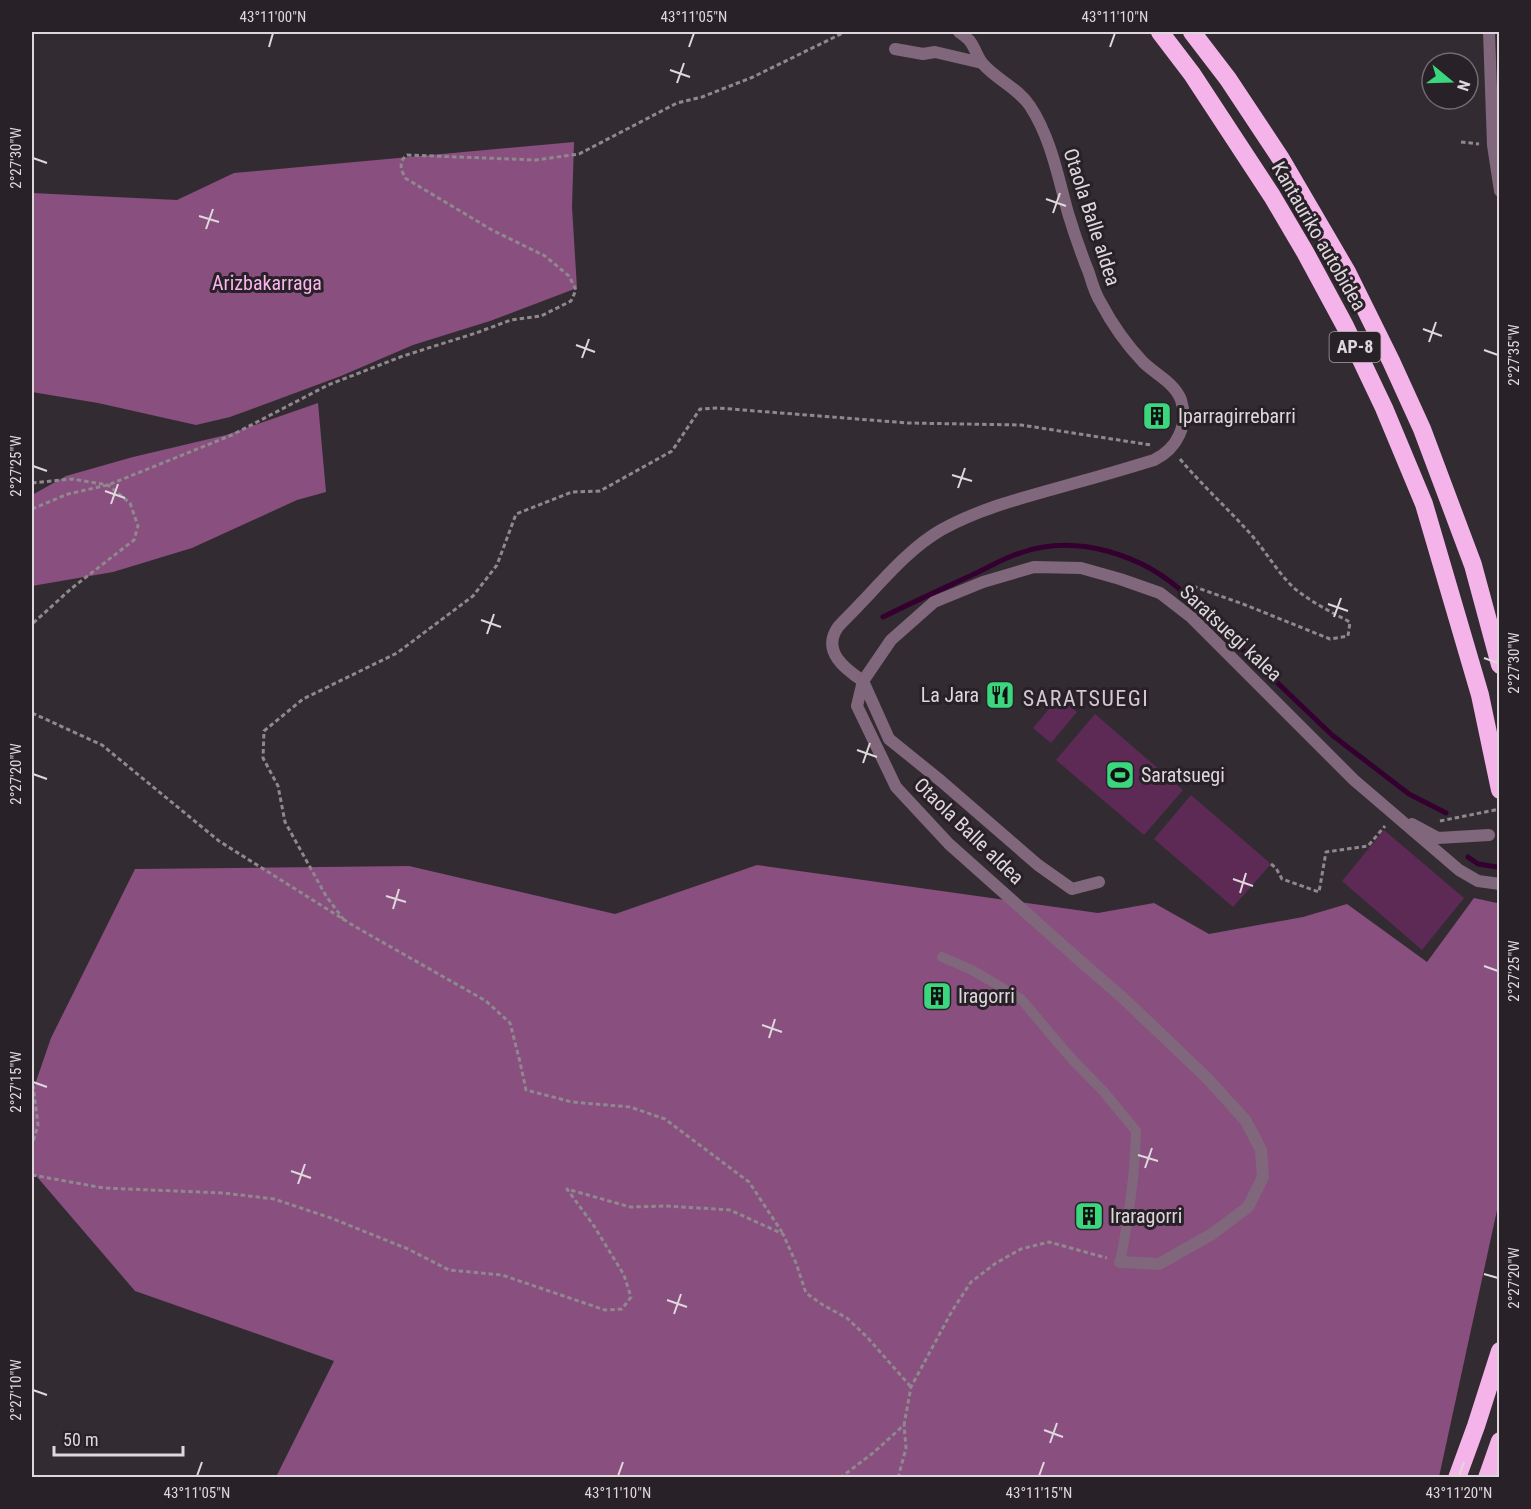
<svg xmlns="http://www.w3.org/2000/svg" width="1531" height="1509" viewBox="0 0 1531 1509" font-family="'Roboto Condensed',sans-serif">
<style>
.green{fill:#5d2955}
.forest{fill:#884f7f}
.lines{fill:none;stroke-linecap:round;stroke-linejoin:round}
.stream{stroke:#34002f;stroke-width:5}
.path{stroke:#8f888e;stroke-width:3;stroke-dasharray:4.5 3;stroke-linecap:butt}
.service{stroke:#81677c;stroke-width:10}
.minor{stroke:#81677c;stroke-width:12}
.motorway{stroke:#f5b4e9;stroke-width:18}
.ticks{fill:none;stroke:#ded8dd;stroke-width:2}
.labels{text-anchor:middle;stroke-width:6;stroke-linejoin:round;paint-order:stroke}
.shield{fill:#292128;stroke:#a8a1a7;stroke-width:1.5}
.shield-label{font-size:18px;font-weight:bold;fill:#ded8dd}
.street-label{font-size:20px;fill:#ded8dd;stroke:#292128}
.park-label{font-size:20px;fill:#f9b5ec;stroke:#292128}
.poi-label{font-size:20px;fill:#ded8dd;stroke:#292128;text-anchor:start}
.quarter-label{font-size:22px;letter-spacing:1.5px;fill:#d3c8d1;stroke:#292128}
.neatline{fill:none;stroke:#ded8dd;stroke-width:2}
.ticks-label{font-size:15px;text-anchor:middle;fill:#ded8dd}
</style>
<rect width="100%" height="100%" fill="#332b32"/>
<!-- green -->
<g class="green">
<path d="M1059 697 1077 712 1051 743 1033 728Z"/>
<path d="M1095 714 1183 790 1144 835 1056 760Z"/>
<path d="M1191 795 1271 864 1233 907 1154 839Z"/>
<path d="M1384 830 1464 898 1422 950 1342 881Z"/>
</g>
<!-- forest -->
<g class="forest">
<path d="M574 142 572 207 577 288 490 321 413 345 341 376 230 417 196 425 98 403 32 392V193L177 200 234 173Z"/>
<path d="M318 403 326 492 297 500 192 548 113 572 32 586V495L66 476 133 457 226 435Z"/>
<path d="M757 865 1098 913 1154 903 1209 934 1303 917 1347 904 1427 962 1474 898 1497 903 1500 928 1499 1201 1439 1477H276L334 1361 135 1291 32 1171V1093L51 1038 135 869 409 866 615 914Z"/>
</g>
<g class="lines">
<!-- stream -->
<g class="stream">
<path d="M1200 609 1332 735 1409 794 1446 813"/>
<path d="M883 617C913 602 944 588 974 574 989 567 1004 558 1020 553 1077 533 1144 555 1186 595"/>
<path d="M1468 857 1478 864 1497 867"/>
</g>
<!-- path -->
<g class="path">
<path d="M1461 142 1479 144"/>
<path d="M1180 459C1201 484 1225 506 1247 530 1264 548 1276 571 1294 588 1311 602 1331 612 1350 622L1348 636 1330 639 1243 604 1195 587 1193 601"/>
<path d="M32 483 72 479 108 485 130 503 138 526 134 540 72 588 32 624"/>
<path d="M32 509 68 494 108 485 232 435 328 385 403 356 476 333 511 320 541 316 571 301 576 290 569 276 545 256 492 230 405 178C401 169 398 162 407 155L536 160 579 154 677 103 702 97 753 77 845 32"/>
<path d="M32 713 102 745 219 841 354 926 486 1001 510 1023 520 1062 526 1090 572 1102 630 1107 665 1119 749 1182 782 1232"/>
<path d="M1440 821 1500 809"/>
<path d="M1271 864 1276 868 1282 879 1319 892 1326 852 1368 846 1385 826"/>
<path d="M344 920 326 896 285 822 278 786 263 758 264 731 303 699 397 653 473 596 497 565 516 514 572 492 600 491 672 451 700 409 718 408 908 423 1021 425 1151 445"/>
<path d="M32 1077 38 1125 32 1145"/>
<path d="M32 1175 104 1188 223 1193 274 1199 331 1218 408 1249 449 1270 502 1275 605 1310 622 1309 631 1297 624 1275 594 1226 567 1189 630 1207 667 1206 730 1210 783 1234 796 1263 806 1293 823 1305 847 1318 867 1337 911 1387"/>
<path d="M840 1478 873 1453 904 1425 911 1387 952 1311 971 1282 996 1263 1021 1249 1049 1242 1107 1258"/>
<path d="M898 1478 906 1448 904 1425"/>
</g>
<!-- service -->
<path class="service" d="M942 957 972 970 1021 999 1070 1057 1103 1091 1136 1131C1135 1177 1129 1217 1120 1262"/>
<!-- minor -->
<g class="minor">
<path d="M1489 32 1493 145 1500 191"/>
<path d="M895 49 923 54 935 52 982 63"/>
<path d="M863 681C845 669 821 651 838 627 845 619 853 612 860 604 885 578 910 548 941 530 982 507 1030 496 1075 483 1101 476 1128 468 1154 460 1177 449 1189 425 1181 400 1175 383 1155 374 1143 362 1126 344 1112 324 1101 303 1095 294 1092 283 1089 273 1081 253 1074 233 1068 213 1058 177 1051 138 1030 106 1018 88 997 80 983 64 977 57 975 47 969 40 966 37 962 34 959 32"/>
<path d="M863 681 889 739 941 781 1038 865 1072 889 1099 882"/>
<path d="M1412 824 1438 838 1489 835"/>
<path d="M1120 1262 1159 1264 1212 1234 1248 1207 1263 1177 1261 1150 1246 1121 1207 1078 1123 998 1078 959 949 844 896 787 857 706 863 681 891 640 934 602 983 582 1034 567 1081 568 1120 579 1160 593 1191 617 1354 780 1459 870 1478 881 1500 884"/>
</g>
<!-- motorway -->
<g class="motorway">
<path d="M1160 32 1192 74 1272 196 1305 252 1345 326 1384 408 1424 504 1480 695 1500 790"/>
<path d="M1192 32 1228 79 1281 159 1347 272 1391 361 1422 429 1473 565 1500 665"/>
<path d="M1457 1478 1476 1426 1500 1351"/>
<path d="M1487 1478 1500 1441"/>
</g>
</g>
<!-- ticks -->
<path class="ticks" d="M269 47 273 33M689 47 694 33M1110 47 1115 33M670 70 690 77M677 83 684 63M33 158 47 163M1046 199 1066 206M1053 213 1060 193M199 216 219 222M206 229 213 209M1423 329 1442 336M1429 342 1436 322M576 345 595 352M1484 350 1498 355M582 358 589 339M33 466 47 471M952 475 972 481M958 488 965 468M105 491 125 498M111 504 118 484M1328 604 1348 611M1334 617 1341 598M481 620 501 627M487 634 494 614M1484 658 1498 663M857 750 877 757M863 763 870 743M33 774 47 779M1233 879 1253 886M1240 893 1246 873M386 896 406 902M393 909 399 889M1484 966 1498 971M762 1025 782 1032M769 1038 775 1019M33 1082 47 1087M1138 1155 1158 1161M1145 1168 1152 1148M291 1171 311 1178M298 1184 305 1164M1484 1274 1498 1278M667 1300 687 1307M674 1314 681 1294M33 1390 47 1395M1044 1430 1063 1437M1050 1443 1057 1423M197 1476 202 1462M618 1476 623 1462M1039 1476 1044 1462M1459 1476 1464 1462"/>
<!-- icons -->
<defs>
<g id="building-square" transform="scale(1.5)"><rect x="-9" y="-9" width="18" height="18" rx="4" fill="#3bd77e" stroke="#292128"/><path d="M-4-6H4V6H1V3H-1V6H-4ZM-2.5-4.3h1.7v1.8h-1.7ZM.8-4.3h1.7v1.8H.8ZM-2.5-1h1.7V.8h-1.7ZM.8-1h1.7V.8H.8Z" fill="#111"/></g>
<g id="restaurant-square" transform="scale(1.5)"><rect x="-9" y="-9" width="18" height="18" rx="4" fill="#3bd77e" stroke="#292128"/><path d="M-5-6h1v4h1v-4h1v4h1v-4h1v5L-1.5 .5V6h-2V.5L-5-1ZM5-6V6H3V1.5H1.5Q1.5-4 5-6Z" fill="#111"/></g>
<g id="stadium-square" transform="scale(1.5)"><rect x="-9" y="-9" width="18" height="18" rx="4" fill="#3bd77e" stroke="#292128"/><path d="M0-5a6.5 5 0 1 0 0 10a6.5 5 0 1 0 0-10ZM-3.5-1.8h7v3.6h-7Z" fill="#111"/></g>
</defs>
<g fill-rule="evenodd">
<use href="#building-square" x="1157" y="416"/>
<use href="#restaurant-square" x="1000" y="695"/>
<use href="#stadium-square" x="1120" y="775"/>
<use href="#building-square" x="937" y="996"/>
<use href="#building-square" x="1089" y="1216"/>
</g>
<g class="labels">
<!-- shield labels -->
<rect class="shield" x="1329.5" y="332" width="51" height="30" rx="4.5"/>
<g class="shield-label">
<text x="1355" y="353">AP-8</text>
</g>
<!-- street labels -->
<g class="street-label">
<text transform="translate(1092 217) rotate(72)" y="7">Otaola Balle aldea</text>
<text transform="translate(1319 236) rotate(60)" y="7">Kantauriko autobidea</text>
<text transform="translate(1231 633) rotate(43)" y="7">Saratsuegi kalea</text>
<text transform="translate(969 831) rotate(44)" y="7">Otaola Balle aldea</text>
</g>
<!-- park labels -->
<g class="park-label">
<text x="267" y="290">Arizbakarraga</text>
</g>
<!-- poi labels -->
<g class="poi-label">
<text x="1178" y="423">Iparragirrebarri</text>
<text x="979" y="702" text-anchor="end">La Jara</text>
<text x="1141" y="782">Saratsuegi</text>
<text x="958" y="1003">Iragorri</text>
<text x="1110" y="1223">Iraragorri</text>
</g>
<!-- quarter labels -->
<g class="quarter-label">
<text x="1086" y="706">SARATSUEGI</text>
</g>
</g>
<!-- border -->
<rect width="1531" height="1509" fill="none" stroke="#292128" stroke-width="66"/>
<!-- north arrow -->
<g transform="translate(1450 81) rotate(109)"><circle r="28" fill="#292128" stroke="#716a70" stroke-width="1.5"/>
<path d="M0-4.5L10 22L0 15L-10 22Z" fill="#3bd77e"/>
<text y="-9" font-size="16" font-weight="bold" text-anchor="middle" fill="#ded8dd">N</text>
</g>
<!-- scale -->
<path d="M54 1446v9h129v-9" fill="none" stroke="#ded8dd" stroke-width="3"/>
<text x="63" y="1446" font-size="18" fill="#ded8dd" stroke="#292128" stroke-width="4.5" paint-order="stroke">50 m</text>
<rect x="33" y="33" width="1465" height="1443" class="neatline"/>
<g class="ticks-label">
<text x="273" y="22">43°11'00"N</text>
<text x="694" y="22">43°11'05"N</text>
<text x="1115" y="22">43°11'10"N</text>
<text transform="translate(16 158) rotate(-90)" y="5">2°27'30"W</text>
<text transform="translate(1514 355) rotate(-90)" y="5">2°27'35"W</text>
<text transform="translate(16 466) rotate(-90)" y="5">2°27'25"W</text>
<text transform="translate(1514 663) rotate(-90)" y="5">2°27'30"W</text>
<text transform="translate(16 774) rotate(-90)" y="5">2°27'20"W</text>
<text transform="translate(1514 971) rotate(-90)" y="5">2°27'25"W</text>
<text transform="translate(16 1082) rotate(-90)" y="5">2°27'15"W</text>
<text transform="translate(1514 1278) rotate(-90)" y="5">2°27'20"W</text>
<text transform="translate(16 1390) rotate(-90)" y="5">2°27'10"W</text>
<text x="197" y="1498">43°11'05"N</text>
<text x="618" y="1498">43°11'10"N</text>
<text x="1039" y="1498">43°11'15"N</text>
<text x="1459" y="1498">43°11'20"N</text>
</g>
</svg>
